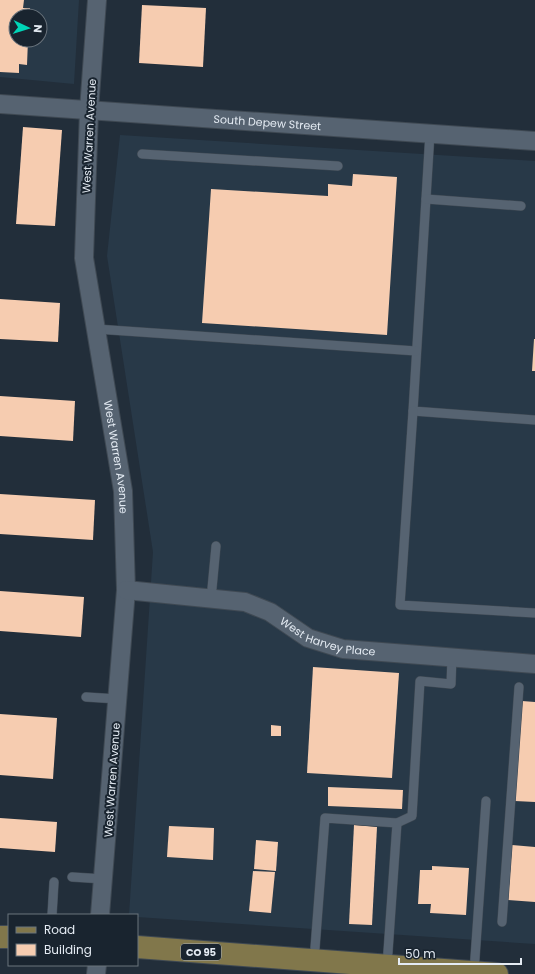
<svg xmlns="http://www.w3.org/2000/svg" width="535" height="974" viewBox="0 0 535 974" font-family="Poppins,sans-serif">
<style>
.built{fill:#283948;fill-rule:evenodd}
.building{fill:#f6ccb0}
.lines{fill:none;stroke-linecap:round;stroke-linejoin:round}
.service-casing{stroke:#3f4953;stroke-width:10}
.minor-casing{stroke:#3f4953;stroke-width:20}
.primary-casing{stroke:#3f4953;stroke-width:24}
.service{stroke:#566371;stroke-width:9}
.minor{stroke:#566371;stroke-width:18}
.primary{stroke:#81774b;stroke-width:22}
.labels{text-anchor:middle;stroke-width:4;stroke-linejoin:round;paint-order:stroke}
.shield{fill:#19242f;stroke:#a7afb8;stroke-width:1}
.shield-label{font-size:10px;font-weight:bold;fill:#e4ebf3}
.street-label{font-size:11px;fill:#e4ebf3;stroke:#19242f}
</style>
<rect width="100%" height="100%" fill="#222e3a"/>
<!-- built -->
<g class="built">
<path d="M0 0H79L74 84 0 77ZM16 16H40V40H16Z"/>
<path d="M120 135 535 161V944L137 917V915H129L153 552 107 256Z"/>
</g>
<!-- building -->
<g class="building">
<path d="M0 0H24L23 8H30L29 16H16V40H28L27 65 19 64V73L0 72Z"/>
<path d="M142 5 206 8 203 67 139 63Z"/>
<path d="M23 127 62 130 55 226 16 224Z"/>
<path d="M353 174 397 177 387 335 202 323 211 189 328 196V184L352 186Z"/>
<path d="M0 299 60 303 58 342 0 339Z"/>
<path d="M534 339H535V371H532Z"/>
<path d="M0 396 75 401 73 441 0 436Z"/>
<path d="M0 494 95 500 93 540 0 534Z"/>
<path d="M0 591 84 597 81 637 0 631Z"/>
<path d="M313 667 399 673 392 778 307 773Z"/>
<path d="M522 701 535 702V802L515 801Z"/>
<path d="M0 714 57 718 53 779 0 775Z"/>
<path d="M271 725 281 726V736H271Z"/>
<path d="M328 787 403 790 402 809 328 806Z"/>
<path d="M0 818 57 822 55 852 0 848Z"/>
<path d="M354 825 377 827 372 925 349 924Z"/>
<path d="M169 826 214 828 213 860 167 857Z"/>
<path d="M256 840 278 842 276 871 254 869Z"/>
<path d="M512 845 535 847V902L508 900Z"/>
<path d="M432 866 469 868 466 915 430 913 431 904H418L420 870H432Z"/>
<path d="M253 871 275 872 271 913 249 911Z"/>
</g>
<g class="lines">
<!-- service casing -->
<g class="service-casing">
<g id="service">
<path d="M430 133 413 411 535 420"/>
<path d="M142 154 338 166"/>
<path d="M426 199 521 206"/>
<path d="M96 329 416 351"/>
<path d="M413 411 400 605 535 613"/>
<path d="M211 599 216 546"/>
<path d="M86 697 118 699"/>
<path d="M397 823 412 816 420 681 451 684 452 657"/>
<path d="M72 877 104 879"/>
<path d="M52 915 54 882"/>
<path d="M502 922 519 687"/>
<path d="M314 961 325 818 397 823 387 966"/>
<path d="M474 972 486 801"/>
</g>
</g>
<!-- minor casing -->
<g class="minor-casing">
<g id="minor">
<path id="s1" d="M97 0 89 110 84 258 123 491 126 590 100 915"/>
<path id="s2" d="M0 104 535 141"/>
<path id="s3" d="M126 590 245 602 270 612 308 638 343 649 535 664"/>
<path d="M96 974 97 965"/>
</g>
</g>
<!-- primary casing -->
<g class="primary-casing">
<g id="primary">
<path d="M0 937H9"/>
<path d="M137 947 497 974"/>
</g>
</g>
<!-- service -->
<use href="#service" class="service"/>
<!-- minor -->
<use href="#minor" class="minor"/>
<!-- primary -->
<use href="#primary" class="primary"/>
</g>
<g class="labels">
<!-- shield labels -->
<rect class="shield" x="181" y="944" width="40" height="16" rx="3"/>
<g class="shield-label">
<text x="201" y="956">CO 95</text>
</g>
<!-- street labels -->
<g class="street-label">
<text dy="4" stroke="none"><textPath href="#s2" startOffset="268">South Depew Street</textPath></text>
<text transform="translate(89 136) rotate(-87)" y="4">West Warren Avenue</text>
<text dy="4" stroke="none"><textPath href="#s1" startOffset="460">West Warren Avenue</textPath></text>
<text dy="4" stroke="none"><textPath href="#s3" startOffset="211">West Harvey Place</textPath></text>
<text transform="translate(112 780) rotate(-86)" y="4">West Warren Avenue</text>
</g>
</g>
<!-- legend -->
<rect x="8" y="914" width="130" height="52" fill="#19242f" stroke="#6a747d"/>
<rect x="16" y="927" width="20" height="6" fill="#81774b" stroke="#6a747d"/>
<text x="44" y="934" font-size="12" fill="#e4ebf3">Road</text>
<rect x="16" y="944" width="20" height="12" fill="#f6ccb0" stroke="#6a747d"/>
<text x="44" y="954" font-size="12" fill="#e4ebf3">Building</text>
<!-- north arrow -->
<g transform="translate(28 28) rotate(94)"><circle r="19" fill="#19242f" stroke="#6a747d"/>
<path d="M0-3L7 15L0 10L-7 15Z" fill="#00d5b7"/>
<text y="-6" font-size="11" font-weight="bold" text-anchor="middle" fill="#e4ebf3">N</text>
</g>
<!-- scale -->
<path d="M399 958v6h122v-6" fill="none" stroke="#e4ebf3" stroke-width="2"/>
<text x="405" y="958" font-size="12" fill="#e4ebf3" stroke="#19242f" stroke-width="3" paint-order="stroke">50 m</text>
</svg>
